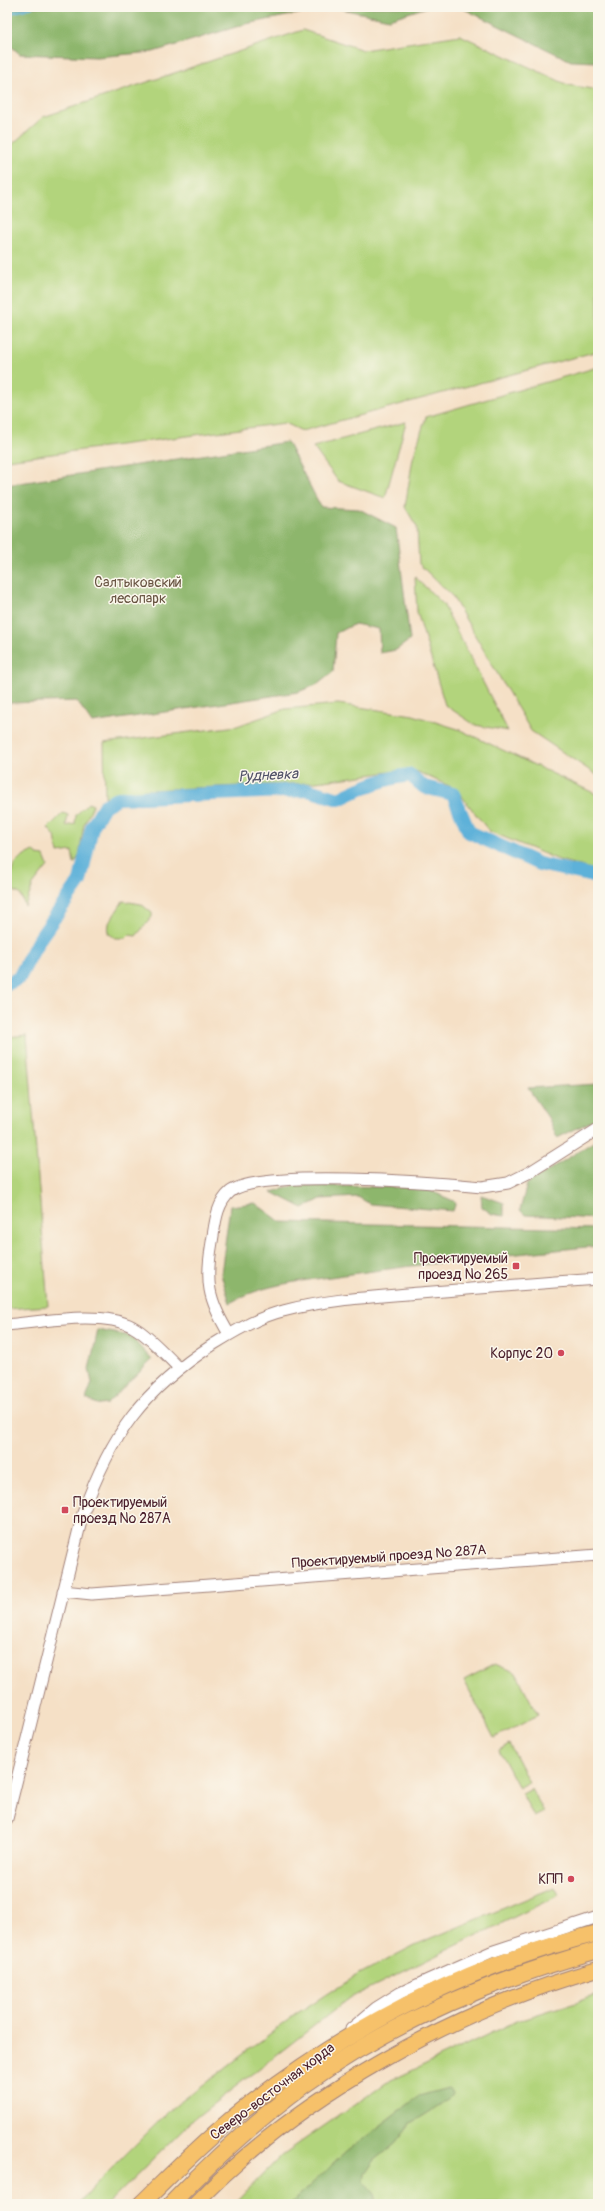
<svg xmlns="http://www.w3.org/2000/svg" width="605" height="2211" viewBox="0 0 605 2211" font-family="Pangolin,sans-serif">
<style>
.green{fill:#b2d47c;stroke:#7e7a54}
.forest{fill:#8db66c;stroke:#6c6a4c}
.lines{fill:none;stroke-linecap:round;stroke-linejoin:round}
.stream{stroke:#5db1d9;stroke-width:2.5}
.river{stroke:#5db1d9;stroke-width:14}
.minor-casing{stroke:#a08078;stroke-width:13}
.major-casing{stroke:#a08078;stroke-width:16}
.highway-casing{stroke:#a08078;stroke-width:18}
.minor{stroke:#fff;stroke-width:11}
.major{stroke:#f6c16b;stroke-width:14}
.highway{stroke:#f6c16b;stroke-width:16}
.poi-dot{fill:#d1495b;stroke:#fbf7ec;stroke-width:1.5}
.labels{text-anchor:middle;stroke-width:3;stroke-linejoin:round;paint-order:stroke}
.park-label{font-size:14px;fill:#695543;stroke:#fbf7ec}
.poi-label{font-size:14px;fill:#4a1f2b;stroke:#fbf7ec;text-anchor:end}
.street-label{font-size:14px;fill:#4a1f2b;stroke:#fbf7ec}
.water-label{font-size:15px;font-style:italic;fill:#515268;stroke:#fbf7ec}
</style>
<rect width="100%" height="100%" fill="#fbf7ec"/>
<filter id="ink" filterUnits="userSpaceOnUse"><feTurbulence type="fractalNoise" baseFrequency=".025" numOctaves="2"/><feDisplacementMap in="SourceGraphic" scale="8" xChannelSelector="R" yChannelSelector="G"/><feConvolveMatrix kernelMatrix="1 2 1 2 8 2 1 2 1" color-interpolation-filters="sRGB"/></filter>
<filter id="wash" filterUnits="userSpaceOnUse"><feTurbulence type="fractalNoise" baseFrequency=".012" numOctaves="4" result="noise"/><feDisplacementMap in="SourceGraphic" scale="16" xChannelSelector="R" yChannelSelector="G"/><feGaussianBlur stdDeviation="0.9" result="paint"/><feColorMatrix in="noise" values="0 0 0 0 0 0 0 0 0 0 0 0 0 0 0 0 0 1.4 0 .05"/><feComposite in="paint" operator="in"/></filter>
<g filter="url(#wash)">
<rect width="100%" height="100%" fill="#f5e0c6"/>
<!-- green -->
<g class="green">
<path d="M303 30 363 50 460 35 568 85 598 90V351L302 431 285 423 7 460V149L43 117Z"/>
<path d="M598 367V776L531 731 452 596 419 564 417 527 405 507 413 458 426 417Z"/>
<path d="M406 422 385 498 338 481 313 447Z"/>
<path d="M415 577 443 604 508 731 475 725 445 705 417 612Z"/>
<path d="M338 704 413 715 458 729 598 795V871L559 860 489 831 456 789 411 769 309 783 146 790 105 797 104 743 237 726 285 709Z"/>
<path d="M88 803 93 805 84 825 79 856 74 864 72 851 58 853 55 836 48 828 63 813 68 815 66 826 75 824 76 815Z"/>
<path d="M34 851 37 855 44 856 48 866 33 885 25 906 20 894 10 889C11 866 13 861 34 851Z"/>
<path d="M123 901 141 904 152 913V917L136 936 129 935 126 938H115L108 933 109 923Z"/>
<path d="M27 1035 48 1306 7 1309V1037Z"/>
<path d="M495 1664 516 1673 538 1715 494 1738 464 1680Z"/>
<path d="M509 1744 529 1782 519 1788 499 1750Z"/>
<path d="M532 1789 544 1812 534 1817 522 1794Z"/>
<path d="M555 1887 559 1895 350 1998 195 2118 108 2204H79L92 2188 170 2110 296 2014 348 1980 415 1945Z"/>
<path d="M598 1995V2204H234L282 2155 386 2083 516 2021Z"/>
</g>
<!-- forest -->
<g class="forest">
<path d="M7 7H427L389 19 332 7 246 24 153 52 97 57 20 54 7 43Z"/>
<path d="M460 7H598V62L571 61Z"/>
<path d="M287 442 321 507 359 509 396 528 410 640 396 650 380 653 379 629 355 624 336 633 333 672 318 684 298 692 92 723 77 701 7 703V485Z"/>
<path d="M598 1084V1118L557 1138 549 1119 528 1088Z"/>
<path d="M598 1139V1219L525 1215 520 1210 527 1184Z"/>
<path d="M297 1185 424 1188 456 1202 453 1211 370 1204 358 1197 321 1199 303 1208 272 1192Z"/>
<path d="M481 1195 504 1203V1216L492 1214 482 1207Z"/>
<path d="M255 1203 281 1222 598 1229V1246C513 1254 429 1263 344 1275 306 1281 264 1283 230 1303L221 1274 230 1206Z"/>
<path d="M98 1330 130 1336 152 1360 107 1404 100 1405 86 1399 92 1383 89 1369Z"/>
<path d="M448 2088 454 2093 431 2111 410 2124 395 2143 374 2160 365 2173 364 2181 374 2193 376 2204H290L346 2152 419 2096Z"/>
</g>
<g class="lines">
<!-- stream -->
<path class="stream" d="M7 14 32 7"/>
<!-- river -->
<path class="river" d="M7 984 19 978 38 941 80 881 92 827 104 806 118 798 308 790 339 799C362 787 384 778 410 775L424 787 453 794 469 832 539 864 598 877"/>
</g>
</g>
<g filter="url(#ink)">
<g class="lines">
<!-- minor casing -->
<g class="minor-casing">
<g id="minor">
<path d="M7 1325C42 1322 102 1310 133 1327 147 1334 167 1356 179 1368"/>
<path d="M229 1334C208 1299 205 1282 212 1242 215 1225 216 1204 230 1192 258 1168 440 1183 482 1187L508 1183 530 1172 598 1129"/>
<path d="M63 1591 92 1594 598 1555"/>
<path d="M7 1819 83 1513C111 1434 143 1390 214 1344 233 1332 261 1316 283 1311 328 1299 374 1297 420 1293 479 1288 539 1283 598 1279"/>
<path d="M351 2029 376 2008 400 1993 428 1980 491 1952 598 1917"/>
</g>
</g>
<!-- major casing -->
<g class="major-casing">
<path id="major" d="M195 2204C299 2095 454 2010 598 1969"/>
</g>
<!-- highway casing -->
<g class="highway-casing">
<g id="highway">
<path d="M141 2204C173 2173 204 2141 239 2113 345 2029 466 1966 598 1933"/>
<path d="M171 2204C212 2161 256 2120 304 2085 392 2022 495 1979 598 1950"/>
</g>
</g>
<!-- minor -->
<use href="#minor" class="minor"/>
<!-- major -->
<use href="#major" class="major"/>
<!-- highway -->
<use href="#highway" class="highway"/>
</g>
</g>
<!-- markers -->
<g class="poi-dot">
<rect x="512" y="1262" width="8" height="8" rx="2"/>
<circle cx="561" cy="1353" r="4"/>
<rect x="61" y="1506" width="8" height="8" rx="2"/>
<circle cx="571" cy="1879" r="4"/>
</g>
<g class="labels">
<!-- park labels -->
<g class="park-label">
<text x="138" y="587">Салтыковский<tspan x="138" dy="16">лесопарк</tspan></text>
</g>
<!-- poi labels -->
<g class="poi-label">
<text x="508" y="1263">Проектируемый<tspan x="508" dy="16">проезд № 265</tspan></text>
<text x="553" y="1358">Корпус 20</text>
<text x="73" y="1507" text-anchor="start">Проектируемый<tspan x="73" dy="16">проезд № 287А</tspan></text>
<text x="563" y="1884">КПП</text>
</g>
<!-- street labels -->
<g class="street-label">
<text transform="translate(389 1556) rotate(-4)" y="5">Проектируемый проезд № 287А</text>
<text transform="translate(272 2091) rotate(-37)" y="5">Северо-восточная хорда</text>
</g>
<!-- water labels -->
<g class="water-label">
<text transform="translate(268 775) rotate(-3)" y="5">Рудневка</text>
</g>
</g>
<!-- margin -->
<rect width="605" height="2211" fill="none" stroke="#fbf7ec" stroke-width="24"/>
</svg>
